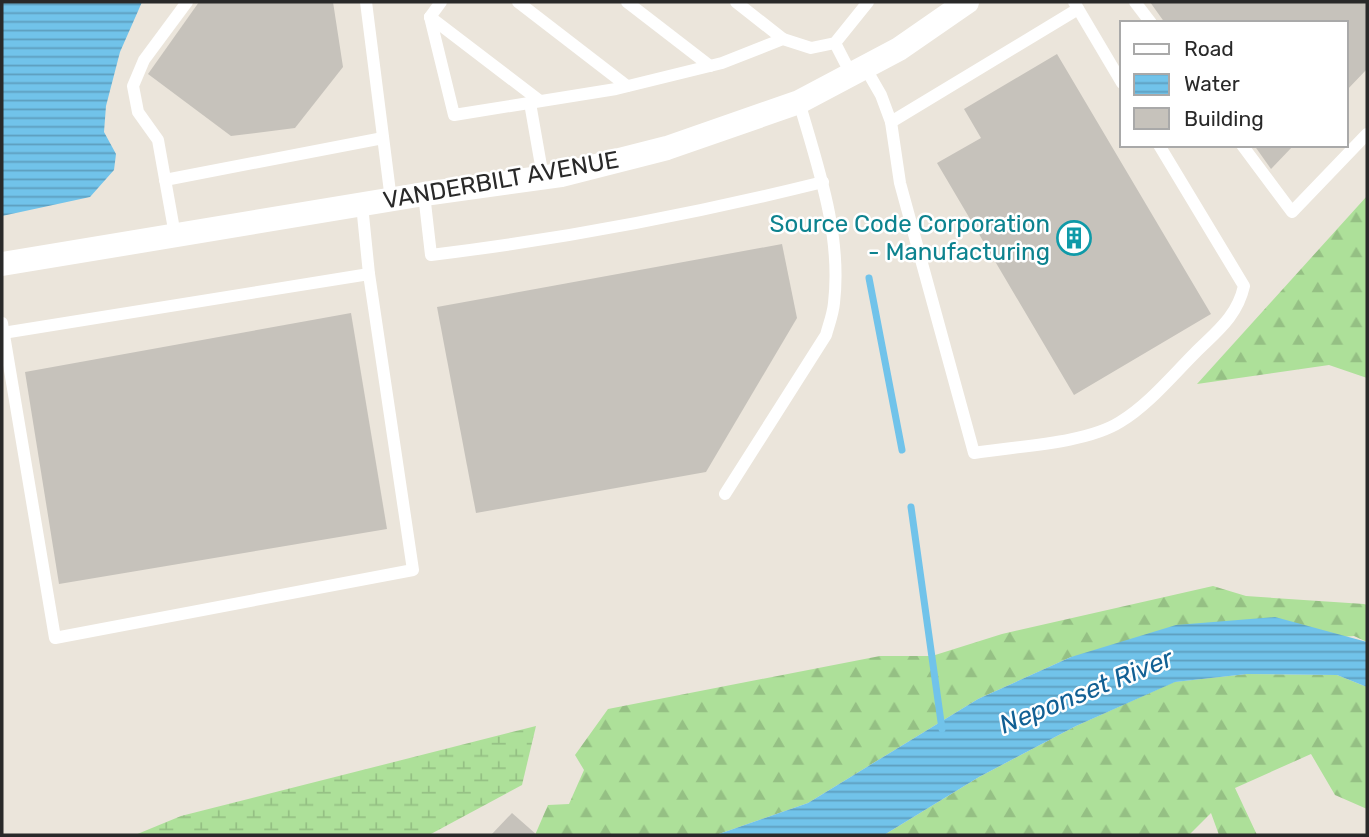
<svg xmlns="http://www.w3.org/2000/svg" width="1369" height="837" viewBox="0 0 1369 837" font-family="Rubik,sans-serif">
<style>
.forest{fill:url(#forest-firs)}
.wetland{fill:url(#wetland-marsh)}
.water{fill:url(#water-rules)}
.lines{fill:none;stroke-linecap:round;stroke-linejoin:round}
.stream{stroke:#71c3ea;stroke-width:7}
.building{fill:#c6c2bb}
.service{stroke:#fff;stroke-width:12}
.minor{stroke:#fff;stroke-width:24}
.labels{text-anchor:middle;stroke-width:5;stroke-linejoin:round;paint-order:stroke}
.street-label{font-size:24px;fill:#292929;stroke:#fff}
.culture-label{font-size:24px;fill:#0d838f;stroke:#fff;text-anchor:end}
.water-label{font-size:26px;font-style:italic;fill:#126094;stroke:#fff}
</style>
<defs>
<pattern id="forest-firs" width="22" height="20" patternUnits="userSpaceOnUse" patternTransform="scale(1.75)"><rect width="22" height="20" fill="#ade099"/><path d="M5 1l3.5 6h-7zM16 11l3.5 6h-7z" fill="#95c084"/></pattern>
<pattern id="wetland-marsh" width="20" height="14" patternUnits="userSpaceOnUse" patternTransform="scale(1.75)"><rect width="20" height="14" fill="#ade099"/><path d="M1 5h8M5 5V1M11 12h8M15 12V8" fill="none" stroke="#95c084"/></pattern>
<pattern id="water-rules" width="6" height="5" patternUnits="userSpaceOnUse" patternTransform="scale(1.75)"><rect width="6" height="5" fill="#71c3ea"/><path d="M0 2.5h6" fill="none" stroke="#5d9ebe"/></pattern>
</defs>
<rect width="100%" height="100%" fill="#ebe5db"/>
<!-- forest -->
<g class="forest">
<path d="M1367 196V378L1329 365 1197 384Z"/>
<path d="M1213 586 1246 596 1364 604 1367 605V642L1354 636 1071 657 978 699 808 803 716 835H535L548 805 569 804 584 770 575 755 608 709 880 656H932L1002 634Z"/>
<path d="M1247 674 1337 675 1367 687V809L1335 795 1311 754 1235 788 1257 835H1219L1211 813 1189 835H884L979 777 1076 726 1174 682Z"/>
</g>
<!-- wetland -->
<path class="wetland" d="M536 726 522 785 429 835H135L181 816Z"/>
<!-- water -->
<g class="water">
<path d="M2 2H142L120 52 106 106 104 132 116 154 114 170 90 197 2 216Z"/>
<path d="M1275 617 1367 642V687L1337 675 1247 674 1175 682 1076 726 979 777 884 835H716L808 803 978 699 1071 657 1176 625Z"/>
</g>
<g class="lines">
<!-- stream -->
<g class="stream">
<path d="M869 278 902 450"/>
<path d="M911 507 942 729"/>
</g>
</g>
<!-- building -->
<g class="building">
<path d="M199 2H333L343 67 295 128 231 136 148 74Z"/>
<path d="M1150 2H1367V69L1346 91V23H1165Z"/>
<path d="M1057 54 1211 314 1074 395 937 163 981 138 964 109Z"/>
<path d="M1254 145H1294L1271 169Z"/>
<path d="M782 244 797 318 706 472 476 513 437 307Z"/>
<path d="M351 313 387 529 59 584 25 372Z"/>
<path d="M512 813 537 835H491Z"/>
</g>
<g class="lines">
<!-- service -->
<g class="service">
<path d="M366 2 391 200"/>
<path d="M518 2 627 86"/>
<path d="M627 2 710 66"/>
<path d="M736 2 783 39"/>
<path d="M1074 2 1122 83"/>
<path d="M1135 2 1151 23"/>
<path d="M430 17 454 115 616 89 722 63 783 39 811 48 835 43 868 2"/>
<path d="M430 17 540 101"/>
<path d="M430 17 441 2"/>
<path d="M835 43 852 76"/>
<path d="M866 69 881 95 891 122 900 183 974 453C1016 446 1085 444 1120 422 1148 405 1171 377 1195 353 1216 332 1237 317 1244 286L1159 145"/>
<path d="M530 103 543 177"/>
<path d="M891 122 1078 9"/>
<path d="M1242 145 1292 212 1367 134"/>
<path d="M165 180 383 138"/>
<path d="M424 194 431 255C563 239 694 214 823 182"/>
<path d="M175 235 158 140 138 112 133 86 144 60 187 2"/>
<path d="M2 323 55 638 413 570 369 274 362 205"/>
<path d="M3 333 369 274"/>
<path d="M725 494 826 335C829 324 833 314 834 303 842 235 818 167 799 102"/>
</g>
<!-- minor -->
<path class="minor" d="M2 264 424 194 561 175 667 148 799 102 899 49 967 2"/>
</g>
<!-- icons -->
<defs>
<g id="building-ring" transform="scale(1.75)"><circle r="9.5" fill="#fff" stroke="#0f9aa8" stroke-width="1.5"/><path d="M-4-6H4V6H1V3H-1V6H-4ZM-2.5-4.3h1.7v1.8h-1.7ZM.8-4.3h1.7v1.8H.8ZM-2.5-1h1.7V.8h-1.7ZM.8-1h1.7V.8H.8Z" fill="#0f9aa8"/></g>
</defs>
<g fill-rule="evenodd">
<use href="#building-ring" x="1074" y="238"/>
</g>
<g class="labels">
<!-- street labels -->
<g class="street-label">
<text transform="translate(501 180) rotate(-10)" y="8">VANDERBILT AVENUE</text>
</g>
<!-- culture labels -->
<g class="culture-label">
<text x="1050" y="232">Source Code Corporation<tspan x="1050" dy="28">- Manufacturing</tspan></text>
</g>
<!-- water labels -->
<g class="water-label">
<text transform="translate(1086 691) rotate(-22)" y="9">Neponset River</text>
</g>
</g>
<!-- border -->
<rect width="1369" height="837" fill="none" stroke="#292929" stroke-width="7"/>
<!-- legend -->
<rect x="1120" y="21" width="228" height="126" fill="#ffffff" stroke="#a9a9a9" stroke-width="2"/>
<rect x="1134" y="44" width="35" height="10" fill="#ffffff" stroke="#a9a9a9" stroke-width="2"/>
<text x="1184" y="56" font-size="21" fill="#292929">Road</text>
<rect x="1134" y="74" width="35" height="21" fill="url(#water-rules)" stroke="#a9a9a9" stroke-width="2"/>
<text x="1184" y="91" font-size="21" fill="#292929">Water</text>
<rect x="1134" y="108" width="35" height="21" fill="#c6c2bb" stroke="#a9a9a9" stroke-width="2"/>
<text x="1184" y="126" font-size="21" fill="#292929">Building</text>
</svg>
